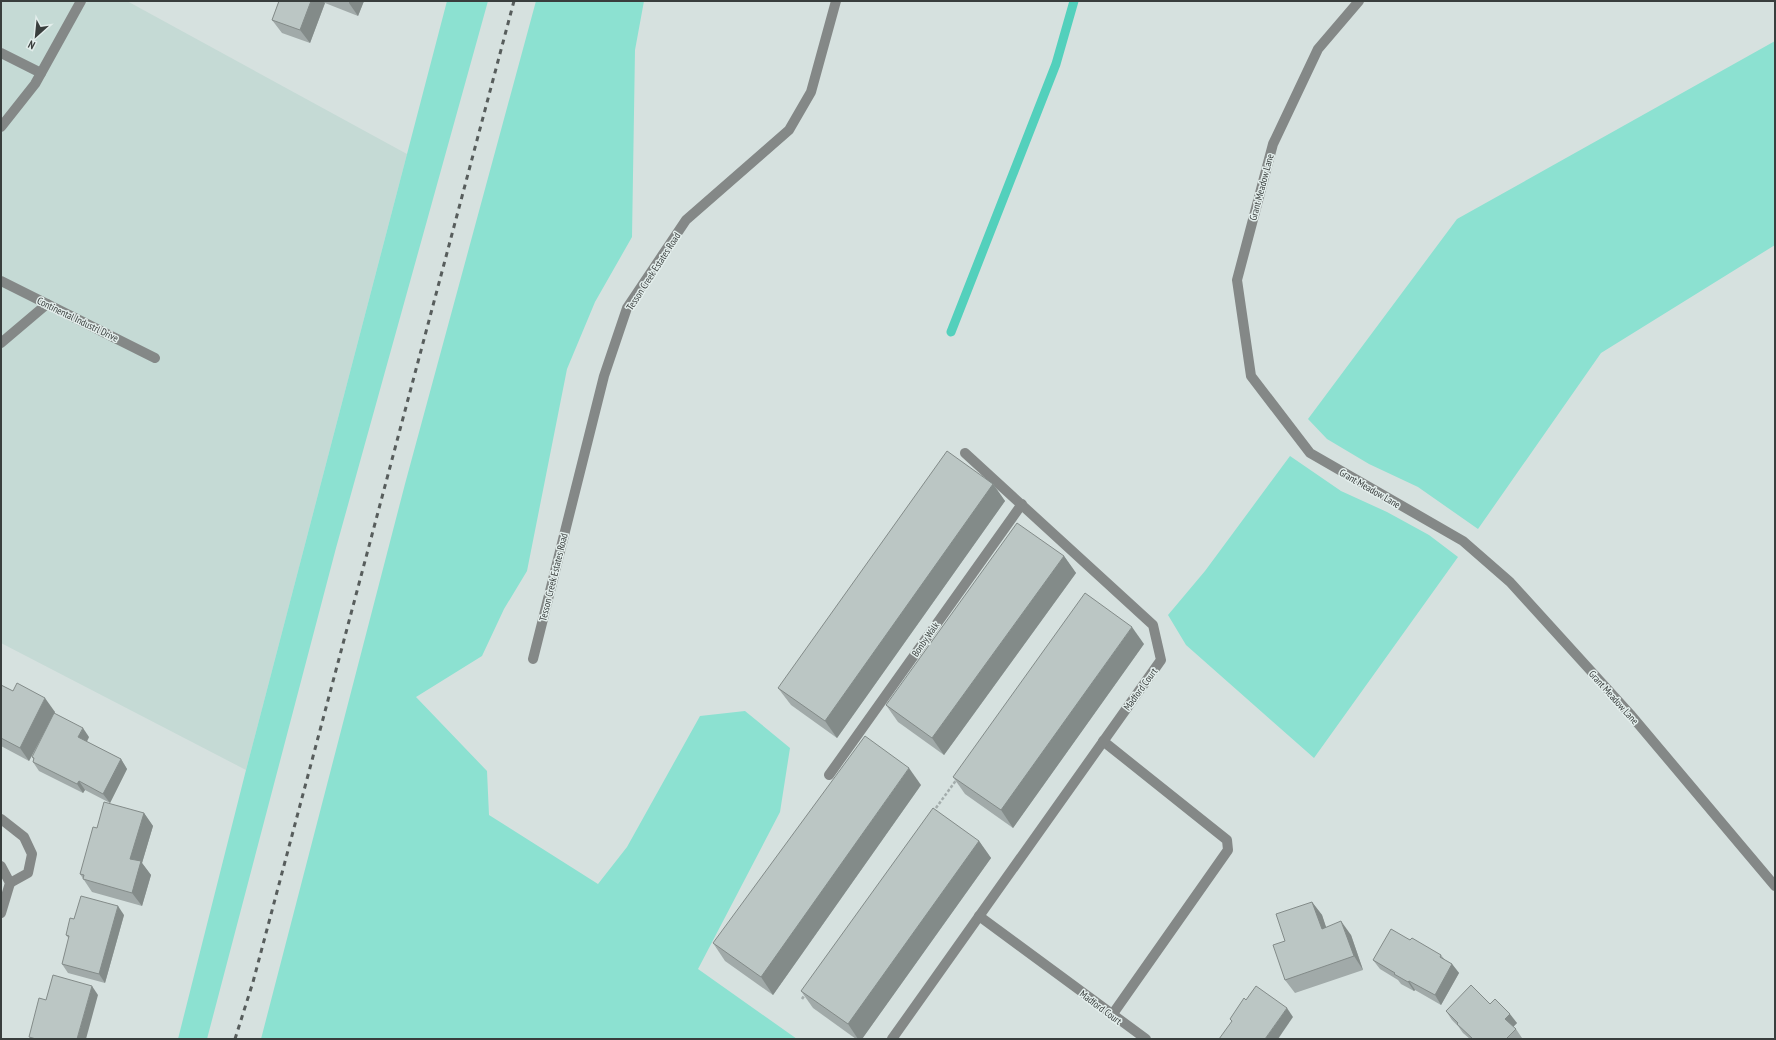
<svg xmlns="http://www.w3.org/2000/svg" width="1776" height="1040" viewBox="0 0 1776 1040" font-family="'PT Sans Narrow',sans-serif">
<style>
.built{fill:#c5dad5}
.green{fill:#8ce1d1}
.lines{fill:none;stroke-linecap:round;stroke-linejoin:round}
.stream{stroke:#53d0bc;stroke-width:9}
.path{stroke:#a4adac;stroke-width:2.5;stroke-dasharray:3 2;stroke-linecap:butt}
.minor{stroke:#848887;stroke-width:10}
.rail{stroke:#575d5c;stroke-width:3;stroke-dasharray:5 5;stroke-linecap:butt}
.wall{fill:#a1aaa9}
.shaded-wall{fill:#838b89}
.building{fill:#bbc6c4;stroke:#838b89}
.labels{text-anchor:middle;stroke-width:3;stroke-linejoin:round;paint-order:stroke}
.street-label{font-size:10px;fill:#393e3d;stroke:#e3eeec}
</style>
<rect width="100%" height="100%" fill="#d6e1df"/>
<!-- built -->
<path class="built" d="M1 1H127L407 154 246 770 1 643Z"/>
<!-- green -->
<g class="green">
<path d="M447 1H488L336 548 207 1039H178L246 770Z"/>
<path d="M536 1H644L635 50 632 237 595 302 567 369 527 571 504 609 482 656 416 697 487 771 489 815 598 884 627 847 700 716 745 711 790 748 780 812 698 969 797 1039H261L405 484Z"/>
<path d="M1775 41V245L1601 353 1478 529 1418 487 1369 464 1327 439 1308 419 1457 219Z"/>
<path d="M1290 456 1341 491 1387 512 1429 535 1458 557 1314 758 1186 645 1168 615 1205 571Z"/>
</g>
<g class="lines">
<!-- stream -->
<path class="stream" d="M951 332 1056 64 1074 1"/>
<!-- path -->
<g class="path">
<path d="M933 812 957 779"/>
<path d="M802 999 806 993"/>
</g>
<!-- minor -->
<g class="minor">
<path d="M1359 1 1318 49 1273 144 1237 280 1251 376 1310 453 1463 541 1510 582 1630 714 1775 886"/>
<path d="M1 53 41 73"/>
<path d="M1 127 35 84 81 1"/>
<path d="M1 281 155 358"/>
<path d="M1 343 47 304"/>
<path d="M533 659 604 376 627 308 686 220 789 130 811 92 836 1"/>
<path d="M1103 741 1227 840 1228 850 1112 1015"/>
<path d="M829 775 1022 504"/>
<path d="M1 819 24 837 32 854 28 873 10 883"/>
<path d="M1 866 10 883 1 913"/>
<path d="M979 916 1146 1039"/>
<path d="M892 1039 1161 660 1153 625 965 453"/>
</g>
<!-- rail -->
<path class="rail" d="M235 1039 253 982 514 1"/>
</g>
<!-- wall -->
<g class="wall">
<path d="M279 1H364L358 16 325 3 310 43 282 33 272 20Z"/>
<path d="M993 484 1005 501 837 738 791 705 778 688Z"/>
<path d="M1064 556 1076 573 944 755 898 722 886 705Z"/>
<path d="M1144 644 1013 828 965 794 953 777Z"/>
<path d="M1 685 55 712 29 761 1 746Z"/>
<path d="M89 737 87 742 121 759 127 769 110 803 85 790 83 793 39 771 33 762 34 760 32 757Z"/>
<path d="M921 785 773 995 725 961 713 943Z"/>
<path d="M144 813 153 826 142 863 151 875 142 906 92 892 80 874 97 828Z"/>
<path d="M979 841 991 858 862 1039H856L813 1008 801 991Z"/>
<path d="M1312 902 1322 915 1326 927 1351 935 1363 970 1295 993 1285 980V941Z"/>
<path d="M124 915 105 983 68 973 62 964 69 939 66 935 74 919Z"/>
<path d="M1410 940 1441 955 1445 960 1452 964 1459 973 1441 1005 1415 990 1414 991 1401 984 1398 980 1380 969 1373 960Z"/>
<path d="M1490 1004 1517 1023 1513 1027 1516 1029 1522 1038V1039H1470L1463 1033 1458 1026 1452 1020 1446 1011Z"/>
</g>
<!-- shaded-wall -->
<g class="shaded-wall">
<path d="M311 1H323L325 3 310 43 300 30Z"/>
<path d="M349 1H364L358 16 349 3Z"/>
<path d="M993 484 1005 501 837 738 825 721Z"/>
<path d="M1064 556 1076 573 944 755 932 738Z"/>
<path d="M1132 627 1144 644 1013 828 1001 810Z"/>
<path d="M45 698 55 712 29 761 20 748Z"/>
<path d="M83 728 89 737 84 746 78 737Z"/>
<path d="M121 759 127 769 110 803 103 794Z"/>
<path d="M909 768 921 785 773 995 761 977Z"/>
<path d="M79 781 85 790 83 793 77 784Z"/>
<path d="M144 813 153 826 142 863 151 875 142 906 132 893 130 859Z"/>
<path d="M979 841 991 858 862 1039H858L848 1024Z"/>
<path d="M1312 902 1322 915 1331 942 1322 929Z"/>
<path d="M118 906 124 915 105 983 99 974Z"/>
<path d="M1341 921 1351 935 1363 970 1354 956Z"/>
<path d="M1452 964 1459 973 1441 1005 1435 995Z"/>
<path d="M1409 981 1415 990 1414 991 1408 982Z"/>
<path d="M92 986 98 995 86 1039H77Z"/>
<path d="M1287 1008 1293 1017 1278 1039H1265Z"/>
<path d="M1510 1014 1517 1023 1512 1028 1505 1019Z"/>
</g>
<!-- building -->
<g class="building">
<path d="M279 1H311L300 30 272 20Z"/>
<path d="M947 451 993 484 825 721 778 688Z"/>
<path d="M1017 523 1064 556 932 738 886 705Z"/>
<path d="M1085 593 1132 627 1001 810 953 777Z"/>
<path d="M17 683 45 698 20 748 1 738V685L13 691Z"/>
<path d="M54 713 83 728 78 737 121 759 103 794 79 781 77 784 33 762 34 758 32 757Z"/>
<path d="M865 736 909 768 761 977 713 943Z"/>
<path d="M104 802 144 813 130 859 141 861 132 893 83 879 84 875 80 874 93 827 97 828Z"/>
<path d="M933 808 979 841 848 1024 801 991Z"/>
<path d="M81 896 118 906 99 974 62 964 69 936 66 935 70 918 74 919Z"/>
<path d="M1312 902 1322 929 1341 921 1354 956 1285 980 1273 945 1285 941 1276 914Z"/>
<path d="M1391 929 1410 940 1412 938 1441 955 1440 957 1452 964 1435 995 1409 981 1408 982 1394 974 1395 973 1373 960Z"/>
<path d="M53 975 92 986 77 1039H36L29 1037 39 998 46 1000Z"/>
<path d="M1471 985 1490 1004 1495 999 1510 1014 1505 1019 1516 1029 1506 1039H1473L1457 1024 1458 1023 1446 1011Z"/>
<path d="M1256 986 1287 1008 1265 1039H1219L1232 1021 1230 1019 1244 998 1246 1000Z"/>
</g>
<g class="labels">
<!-- street labels -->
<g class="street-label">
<text transform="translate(1261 187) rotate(-75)" y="4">Grant Meadow Lane</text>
<text transform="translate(653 271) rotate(-57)" y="4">Tesson Creek Estates Road</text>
<text transform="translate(78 319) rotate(26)" y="4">Continental Industrl Drive</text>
<text transform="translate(1370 488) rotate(30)" y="4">Grant Meadow Lane</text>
<text transform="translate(553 577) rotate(-76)" y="4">Tesson Creek Estates Road</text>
<text transform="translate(925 639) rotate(-55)" y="4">Bonby Walk</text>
<text transform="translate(1140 689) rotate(-54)" y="4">Madford Court</text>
<text transform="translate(1614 697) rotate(48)" y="4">Grant Meadow Lane</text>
<text transform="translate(1101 1007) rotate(37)" y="4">Madford Court</text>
</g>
</g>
<!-- border -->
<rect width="1776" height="1040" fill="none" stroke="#393e3d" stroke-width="4"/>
<!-- north arrow -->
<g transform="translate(36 36) rotate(207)" stroke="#e3eeec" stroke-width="3" paint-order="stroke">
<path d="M0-3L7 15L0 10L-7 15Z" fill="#393e3d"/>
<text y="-6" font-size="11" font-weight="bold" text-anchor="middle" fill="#393e3d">N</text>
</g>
</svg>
